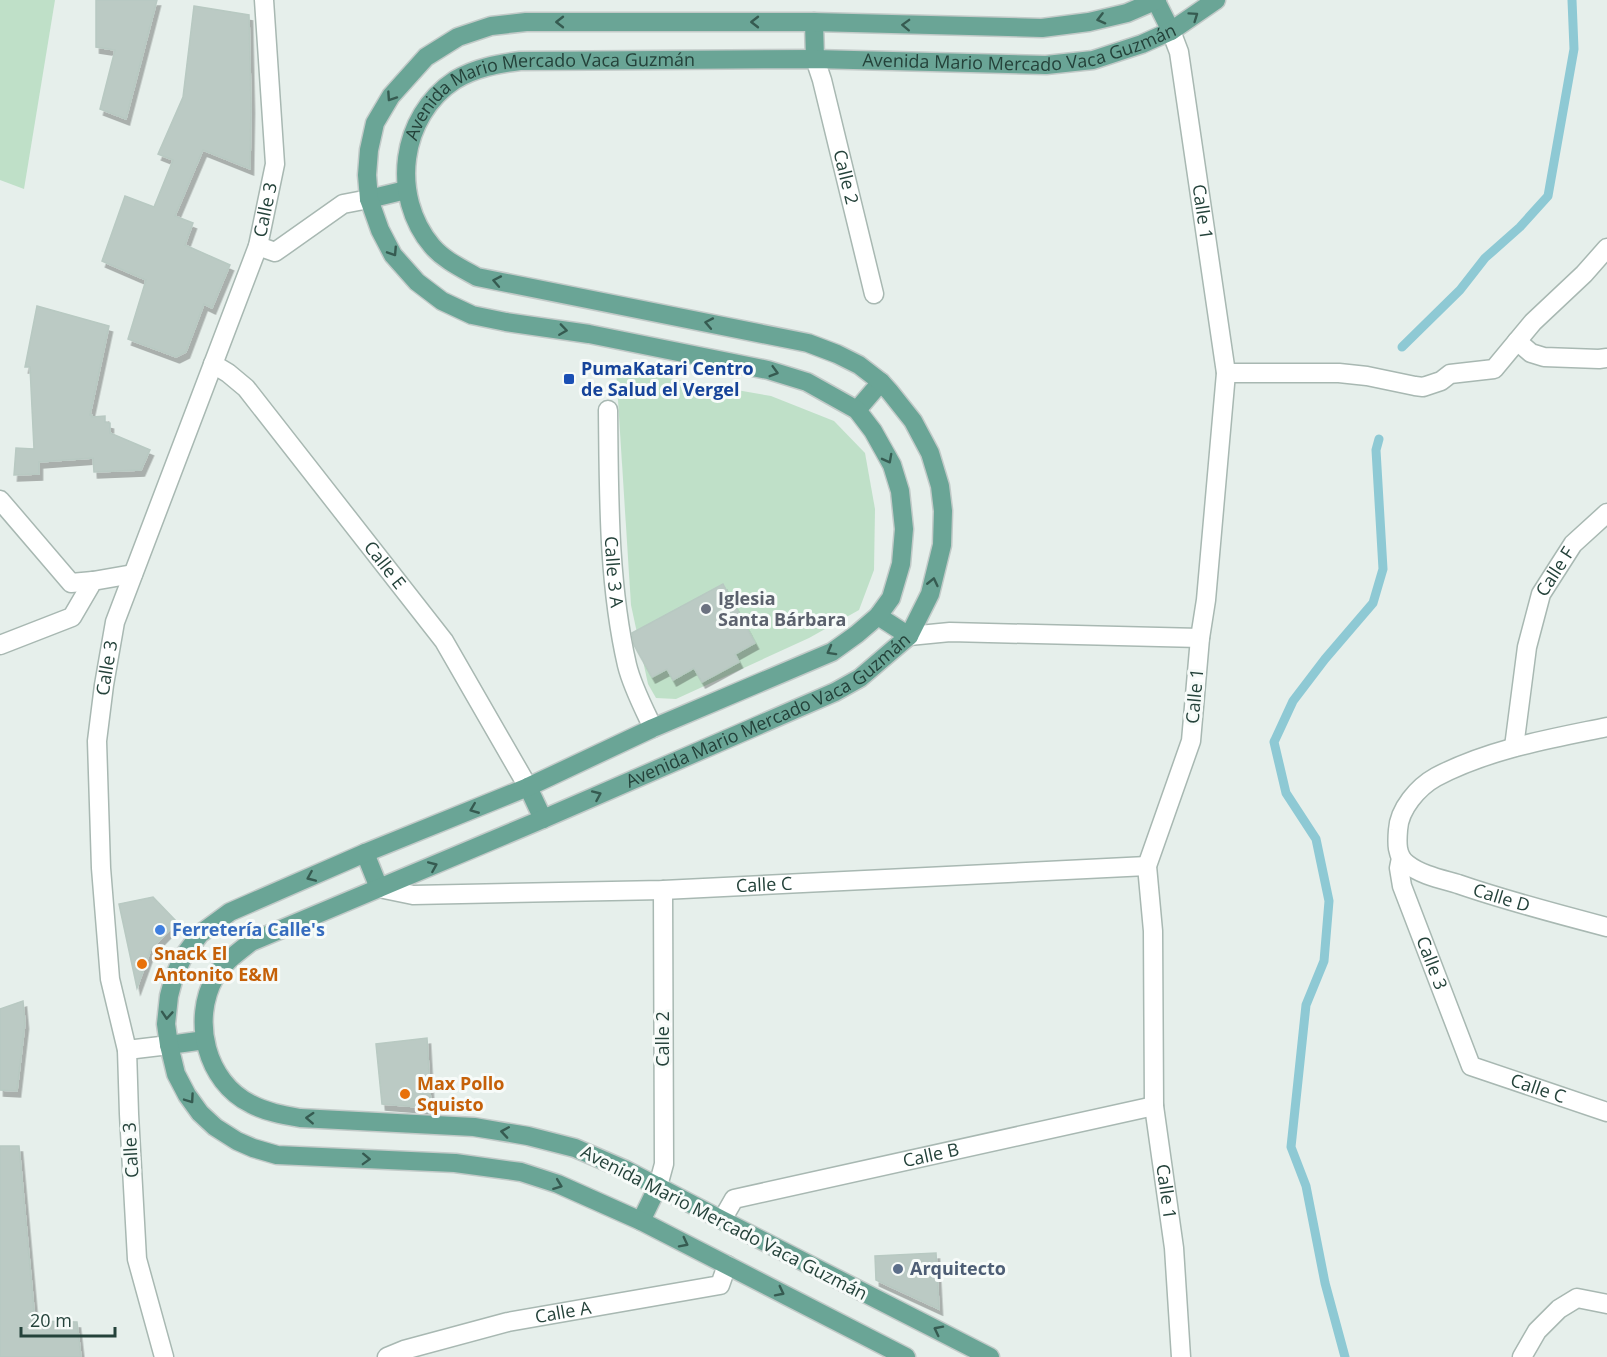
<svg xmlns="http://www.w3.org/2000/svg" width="1607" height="1357" viewBox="0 0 1607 1357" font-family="'Open Sans',sans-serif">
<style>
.green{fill:#bfe0c8}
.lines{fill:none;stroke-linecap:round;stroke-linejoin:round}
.stream{stroke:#8ec9d4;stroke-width:9}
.building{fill:#bbcac4;stroke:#b8c9c2;stroke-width:1.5;filter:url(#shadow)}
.minor-casing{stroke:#a8b8b2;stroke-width:21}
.primary-casing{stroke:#c2cac8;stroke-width:21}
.minor{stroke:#fff;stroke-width:18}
.primary{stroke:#6aa596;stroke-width:18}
.oneway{stroke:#365b51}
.transit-dot{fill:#1a4fb4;stroke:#f7fbf9;stroke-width:2}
.worship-dot{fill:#6b7280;stroke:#f7fbf9;stroke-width:2}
.shop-dot{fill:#3f7fe0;stroke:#f7fbf9;stroke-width:2}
.food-dot{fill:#e8710a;stroke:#f7fbf9;stroke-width:2}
.service-dot{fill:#5c6f8a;stroke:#f7fbf9;stroke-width:2}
.labels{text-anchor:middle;stroke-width:6;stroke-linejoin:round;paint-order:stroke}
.street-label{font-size:18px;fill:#24423a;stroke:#f7fbf9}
.transit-label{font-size:18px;font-weight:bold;fill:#164399;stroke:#f7fbf9;text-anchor:start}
.worship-label{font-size:18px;font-weight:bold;fill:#5b616d;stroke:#f7fbf9;text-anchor:start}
.shop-label{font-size:18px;font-weight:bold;fill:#366cbe;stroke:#f7fbf9;text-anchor:start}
.food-label{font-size:18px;font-weight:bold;fill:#c56008;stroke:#f7fbf9;text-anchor:start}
.service-label{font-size:18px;font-weight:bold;fill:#4e5e75;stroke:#f7fbf9;text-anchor:start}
</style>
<defs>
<filter id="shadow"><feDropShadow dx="3.5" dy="6" stdDeviation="0" flood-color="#0004"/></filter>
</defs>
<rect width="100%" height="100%" fill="#e6efeb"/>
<!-- green -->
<g class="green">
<path d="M0 0H55L24 189 0 180Z"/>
<path d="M616 369 771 396 834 421 865 453 875 509 874 570 859 610 809 638 676 699 656 698 648 684 631 605Z"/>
</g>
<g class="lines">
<!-- stream -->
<g class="stream">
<path d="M1402 347 1460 290 1485 258 1520 227 1548 196 1574 49 1572 0"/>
<path d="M1345 1357 1325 1283 1306 1186 1291 1147 1306 1005 1324 961 1329 901 1316 839 1286 793 1274 742 1293 701 1325 659 1373 603 1383 569 1376 450 1379 439"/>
</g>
</g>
<!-- building -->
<g class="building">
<path d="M96 0H157L126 119 100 109 115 50 96 47Z"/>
<path d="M194 6 249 15 251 107 250 169 203 150 175 216 193 223 185 245 230 265 212 308 204 304 186 352 176 357 128 339 146 280 102 261 125 196 154 207 173 160 158 154 183 97Z"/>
<path d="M37 306 109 326 90 415H92V417L105 416V422L110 423V433L150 450 141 470 94 472 93 458 39 462V474L14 475 16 448 34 449 30 367H25Z"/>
<path d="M723 584 755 643 735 654 739 662 702 682 694 668 673 680 667 669 652 677 634 645 632 633Z"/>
<path d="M153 897 177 922 151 949 137 988 119 904Z"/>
<path d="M23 1001 25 1023 17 1091 0 1090V1009Z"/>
<path d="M427 1038 431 1108 382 1104 376 1044Z"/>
<path d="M0 1146H19L35 1321 77 1322 81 1357H0Z"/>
<path d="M936 1253 939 1309 876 1280 875 1256Z"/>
</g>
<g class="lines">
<!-- minor casing -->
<g class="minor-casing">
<g id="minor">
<path id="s1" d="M1171 31 1179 52 1226 373 1206 600 1200 638 1191 741 1147 866 1153 931 1154 1106 1174 1248 1181 1357"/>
<path id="s2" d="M815 59 822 80 874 294"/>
<path d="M258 246 275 252 343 204 369 199"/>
<path d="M1517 341 1531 353 1544 357 1599 359 1607 358"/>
<path id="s3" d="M213 364 228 373 246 388 444 641 528 787"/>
<path d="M1226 373H1339L1367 376 1415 386 1423 387 1441 381 1450 374 1494 369 1533 322 1584 274 1607 248"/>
<path id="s4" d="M608 410C609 495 608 582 627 665 632 686 644 709 653 728"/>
<path d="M0 500 71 583 93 581"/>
<path d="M909 636 950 632 1200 638"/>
<path d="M0 645 72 617 93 581 133 574"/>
<path id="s5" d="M1607 727C1549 739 1489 749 1436 777 1418 787 1399 809 1398 830 1397 842 1396 856 1407 864 1421 875 1441 879 1458 884 1507 901 1557 914 1607 927"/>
<path id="s6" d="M1514 747 1527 647 1541 594 1573 544 1607 513"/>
<path id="s7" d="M1401 858 1399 868 1402 886 1471 1066 1607 1112"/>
<path id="s8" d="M379 888 413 895 663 890 1147 866"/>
<path d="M127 1050 169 1045"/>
<path d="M658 1186 664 1164 663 890"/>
<path id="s9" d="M722 1220 734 1199 1154 1106"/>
<path id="s10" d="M164 1357 137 1259 129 1114 127 1050 110 979 101 868 97 741 104 685 115 622 258 246 275 164 264 0"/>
<path id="s11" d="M387 1357 404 1350 508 1322 720 1285 727 1265"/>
<path d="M1522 1357 1537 1331 1559 1309 1577 1298 1607 1304"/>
</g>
</g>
<!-- primary casing -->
<g class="primary-casing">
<g id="primary">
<path d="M1156 1 1171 31"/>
<path d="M814 22 815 59"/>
<path d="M369 199 406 190"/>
<path d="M857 410 881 382"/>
<path d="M878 616 909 636"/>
<path d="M528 787 543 819"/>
<path d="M365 853 379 888"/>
<path d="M169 1045 205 1040"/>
<path d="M641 1221 658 1186"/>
<path d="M906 1357 641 1221 558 1184 521 1172 455 1163 277 1155 253 1148 237 1141 215 1127 200 1113 187 1095 176 1074 169 1045 166 1024 169 996 174 977 183 957 200 934 230 912 365 853 528 787 653 728 832 652 857 634 878 616 891 598 901 564 904 529 900 491 892 465 873 431 857 410 807 382 768 370 589 334 506 322 472 315 442 301 417 282 393 255 380 230 369 199 367 175 369 150 375 123 391 96 426 57 458 37 491 26 526 22H814L1042 28 1089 22 1127 13 1157 0"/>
<path id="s12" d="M990 1357 722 1220 626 1170 575 1148 528 1136 474 1127 300 1118C283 1115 266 1112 251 1104 206 1082 191 1020 215 977 224 962 237 953 251 942L543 819 835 692 860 678 909 636 930 594 942 545 943 511 940 486 930 453 913 421 890 392 881 382 859 365 837 354 808 343 477 277C461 268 444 260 432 246 390 196 400 116 455 80 475 68 497 64 520 61L815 59 1046 65 1093 60 1142 44 1171 31 1216 0"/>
</g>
</g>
<!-- minor -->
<use href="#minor" class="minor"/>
<!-- primary -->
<use href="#primary" class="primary"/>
</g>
<!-- one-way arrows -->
<defs><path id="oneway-chevron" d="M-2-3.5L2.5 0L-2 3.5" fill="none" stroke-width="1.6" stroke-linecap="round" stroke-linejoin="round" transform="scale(1.5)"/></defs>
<g class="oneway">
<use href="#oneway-chevron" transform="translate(1194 16) rotate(-35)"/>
<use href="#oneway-chevron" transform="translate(1101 19) rotate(166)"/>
<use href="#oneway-chevron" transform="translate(560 22) rotate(-180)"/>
<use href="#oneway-chevron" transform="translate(755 22) rotate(-180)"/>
<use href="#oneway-chevron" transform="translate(906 25) rotate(-178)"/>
<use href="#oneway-chevron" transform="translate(391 97) rotate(124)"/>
<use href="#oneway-chevron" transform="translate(393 252) rotate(57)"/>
<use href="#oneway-chevron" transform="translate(497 281) rotate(-169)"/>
<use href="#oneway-chevron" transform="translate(709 323) rotate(-169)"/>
<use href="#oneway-chevron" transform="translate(563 330) rotate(8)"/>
<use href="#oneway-chevron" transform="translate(774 372) rotate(16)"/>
<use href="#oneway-chevron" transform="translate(888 459) rotate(62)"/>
<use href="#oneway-chevron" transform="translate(933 582) rotate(-77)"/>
<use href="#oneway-chevron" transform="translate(831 651) rotate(151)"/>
<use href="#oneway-chevron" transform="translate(597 795) rotate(-24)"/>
<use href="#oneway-chevron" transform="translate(474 809) rotate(158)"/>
<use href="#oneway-chevron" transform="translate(433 866) rotate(-23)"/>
<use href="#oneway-chevron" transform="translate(311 877) rotate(157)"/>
<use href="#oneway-chevron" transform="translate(167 1015) rotate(94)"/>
<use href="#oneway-chevron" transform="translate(190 1099) rotate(55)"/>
<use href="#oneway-chevron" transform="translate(310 1118) rotate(-177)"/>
<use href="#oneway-chevron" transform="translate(505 1132) rotate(-171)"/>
<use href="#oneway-chevron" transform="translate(366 1159) rotate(2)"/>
<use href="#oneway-chevron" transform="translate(558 1185) rotate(21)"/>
<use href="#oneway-chevron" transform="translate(684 1243) rotate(27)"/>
<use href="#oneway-chevron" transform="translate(780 1292) rotate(27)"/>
<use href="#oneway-chevron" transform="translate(938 1330) rotate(-153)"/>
</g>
<!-- markers -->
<rect class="transit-dot" x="563" y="373" width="12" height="12" rx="3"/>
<circle class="worship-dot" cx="706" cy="609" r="6"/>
<circle class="shop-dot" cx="160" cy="930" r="6"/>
<g class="food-dot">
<circle cx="142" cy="964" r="6"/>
<circle cx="405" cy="1094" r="6"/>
</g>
<circle class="service-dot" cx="898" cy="1269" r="6"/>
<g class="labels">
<!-- street labels -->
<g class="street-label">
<text dy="6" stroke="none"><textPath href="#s12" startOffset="3231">Avenida Mario Mercado Vaca Guzmán</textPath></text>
<text dy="6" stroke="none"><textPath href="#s12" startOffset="2745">Avenida Mario Mercado Vaca Guzmán</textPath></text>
<text dy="6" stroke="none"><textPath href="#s2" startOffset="122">Calle 2</textPath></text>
<text dy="6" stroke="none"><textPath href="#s10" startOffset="1182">Calle 3</textPath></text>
<text dy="6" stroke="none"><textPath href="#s1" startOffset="184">Calle 1</textPath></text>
<text dy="6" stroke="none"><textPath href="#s3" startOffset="266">Calle E</textPath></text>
<text dy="6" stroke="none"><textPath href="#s4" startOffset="162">Calle 3 A</textPath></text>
<text dy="6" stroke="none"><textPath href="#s6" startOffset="182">Calle F</textPath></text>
<text dy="6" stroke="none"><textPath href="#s10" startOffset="696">Calle 3</textPath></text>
<text transform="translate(1195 696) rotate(-85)" y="6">Calle 1</text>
<text dy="6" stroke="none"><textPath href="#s12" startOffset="1558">Avenida Mario Mercado Vaca Guzmán</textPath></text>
<text dy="6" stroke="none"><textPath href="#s8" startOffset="386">Calle C</textPath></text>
<text dy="6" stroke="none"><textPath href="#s5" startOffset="384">Calle D</textPath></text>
<text dy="6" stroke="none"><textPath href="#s7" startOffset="111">Calle 3</textPath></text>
<text transform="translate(663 1039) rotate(-90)" y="6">Calle 2</text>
<text dy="6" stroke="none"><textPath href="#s7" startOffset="292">Calle C</textPath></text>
<text transform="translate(131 1150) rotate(-93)" y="6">Calle 3</text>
<text dy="6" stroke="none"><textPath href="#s9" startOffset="226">Calle B</textPath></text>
<text dy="6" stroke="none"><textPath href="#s1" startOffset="1176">Calle 1</textPath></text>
<text transform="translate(724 1223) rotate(27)" y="6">Avenida Mario Mercado Vaca Guzmán</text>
<text dy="6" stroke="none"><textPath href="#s11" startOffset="182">Calle A</textPath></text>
</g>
<!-- transit labels -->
<g class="transit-label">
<text x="581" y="375">PumaKatari Centro<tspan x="581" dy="21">de Salud el Vergel</tspan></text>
</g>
<!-- worship labels -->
<g class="worship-label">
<text x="718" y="605">Iglesia<tspan x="718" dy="21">Santa Bárbara</tspan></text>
</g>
<!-- shop labels -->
<g class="shop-label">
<text x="172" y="936">Ferretería Calle's</text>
</g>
<!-- food labels -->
<g class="food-label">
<text x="154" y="960">Snack El<tspan x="154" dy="21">Antonito E&amp;M</tspan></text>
<text x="417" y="1090">Max Pollo<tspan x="417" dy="21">Squisto</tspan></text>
</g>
<!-- service labels -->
<g class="service-label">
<text x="910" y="1275">Arquitecto</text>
</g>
</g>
<!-- scale -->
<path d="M21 1327v9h94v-9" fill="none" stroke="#24423a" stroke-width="3"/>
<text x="30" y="1327" font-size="18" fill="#24423a" stroke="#f7fbf9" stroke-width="4.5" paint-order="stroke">20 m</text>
</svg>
